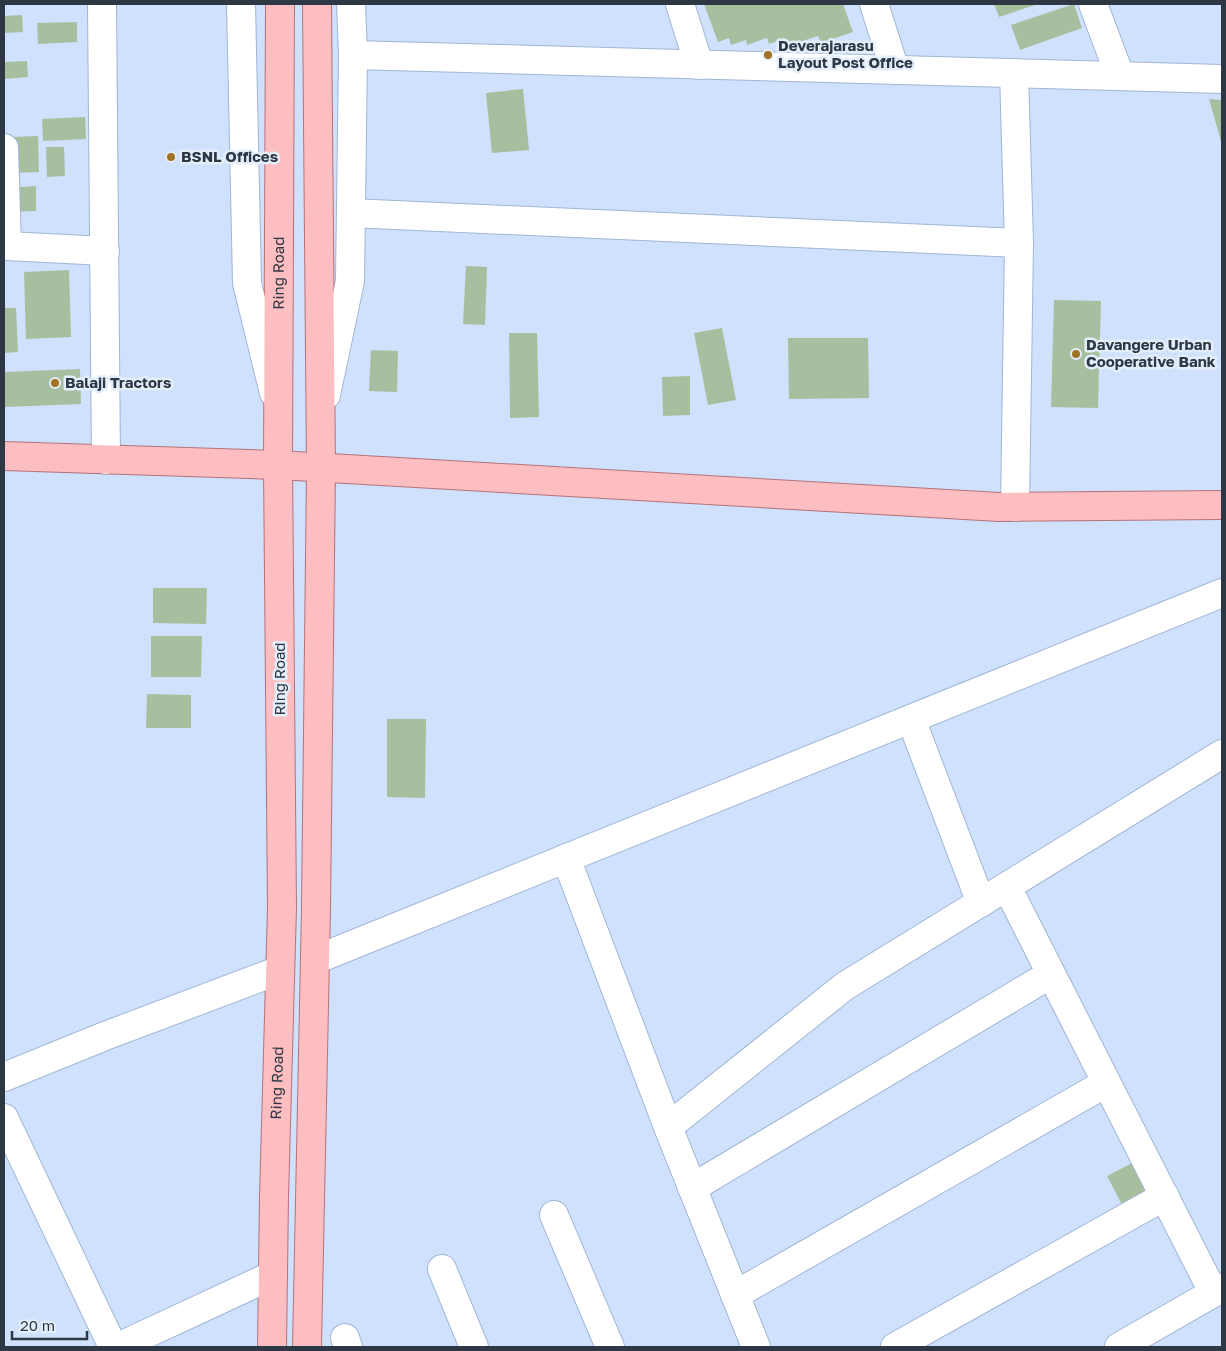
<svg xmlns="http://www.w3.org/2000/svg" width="1226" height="1351" viewBox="0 0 1226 1351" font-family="'Golos Text',sans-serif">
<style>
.building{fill:#a8bf9f}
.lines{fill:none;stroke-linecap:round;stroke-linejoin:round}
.minor-casing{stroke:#a0b6d6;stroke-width:30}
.major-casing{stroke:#b4727a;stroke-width:30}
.minor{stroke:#fff;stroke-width:28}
.major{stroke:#fdbec1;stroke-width:28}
.poi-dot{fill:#a07325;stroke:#e4eefb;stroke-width:2}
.labels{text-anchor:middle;stroke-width:5;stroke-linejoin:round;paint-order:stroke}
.poi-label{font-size:15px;font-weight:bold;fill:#2e3744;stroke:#e4eefb;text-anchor:start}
.street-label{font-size:15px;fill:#2e3744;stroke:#e4eefb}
</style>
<rect width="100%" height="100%" fill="#cfe1fc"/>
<!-- building -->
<g class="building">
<path d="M704 4H843L853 32 821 43 818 36 788 46 785 38 769 44 767 38 747 45 746 40 731 45 729 38 718 42Z"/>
<path d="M994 4H1038L999 17Z"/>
<path d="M1074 4 1082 28 1020 50 1011 25Z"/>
<path d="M22 15 23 32 4 33V16Z"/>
<path d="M77 22V42L38 44 37 23Z"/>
<path d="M27 61 28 77 4 79V62Z"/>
<path d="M523 89 529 150 492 153 486 93Z"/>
<path d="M1209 99 1222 100V145Z"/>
<path d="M85 117 86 139 43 141 42 119Z"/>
<path d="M38 136 39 172 12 173 11 137Z"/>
<path d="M46 147H64L65 176 47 177Z"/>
<path d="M36 186V211L8 212V188Z"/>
<path d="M466 266 487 267 485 325 463 324Z"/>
<path d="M69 270 71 337 26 339 24 272Z"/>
<path d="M1054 300 1101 301 1098 408 1051 407Z"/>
<path d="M4 308H16L18 352 4 353Z"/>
<path d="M722 328 736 400 708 405 694 333Z"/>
<path d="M509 333H537L539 417 510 418Z"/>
<path d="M788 338H868L869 398 789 399Z"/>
<path d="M371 350 398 351 397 392 369 391Z"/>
<path d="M80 369 81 404 4 407V372Z"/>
<path d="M690 376V415L663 416 662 377Z"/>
<path d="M153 588H207L206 624 153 623Z"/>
<path d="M151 636H202L201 677H151Z"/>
<path d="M147 694 191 695V728H146Z"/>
<path d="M387 719H426L425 798 387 797Z"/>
<path d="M1136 1161 1157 1201 1128 1216 1107 1176Z"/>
</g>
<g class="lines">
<!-- minor casing -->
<g class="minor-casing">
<g id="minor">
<path d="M102 4 106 460"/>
<path d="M241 4 247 283 274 393"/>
<path d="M680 4 699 65"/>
<path d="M874 4 895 70"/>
<path d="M1093 4 1120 76"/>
<path d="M353 55 1222 79"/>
<path d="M1014 73 1019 243 1015 507"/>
<path d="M4 148 7 246 105 251"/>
<path d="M351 213 1019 243"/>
<path d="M326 395 350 281 353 55 351 4"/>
<path d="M911 719 981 903"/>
<path d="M566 858 668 1127 756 1347"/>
<path d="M1007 887 1213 1292"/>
<path d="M315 960 1222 593"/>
<path d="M4 1077 105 1036 280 970"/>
<path d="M4 1118 113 1347"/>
<path d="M668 1127 845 986 1222 754"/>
<path d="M692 1188 1051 974"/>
<path d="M554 1215 610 1347"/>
<path d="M442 1269 474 1347"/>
<path d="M735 1295 1106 1083"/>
<path d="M345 1338 348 1347"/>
<path d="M118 1347 273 1275"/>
<path d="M895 1347 1165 1196"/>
<path d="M1119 1347 1222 1288"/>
</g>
</g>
<!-- major casing -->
<g class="major-casing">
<g id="major">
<path d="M4 456 278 465 999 507 1222 505"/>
<path id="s1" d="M272 1347 274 1197 282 908 278 465 280 4"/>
<path d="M307 1347 316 908 321 469 317 4"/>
</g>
</g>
<!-- minor -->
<use href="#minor" class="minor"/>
<!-- major -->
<use href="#major" class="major"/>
</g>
<!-- markers -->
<g class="poi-dot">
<circle cx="768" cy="55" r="5"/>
<circle cx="171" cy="157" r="5"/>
<circle cx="1076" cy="354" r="5"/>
<circle cx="55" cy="383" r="5"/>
</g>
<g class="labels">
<!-- poi labels -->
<g class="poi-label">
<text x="778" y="51">Deverajarasu<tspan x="778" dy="17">Layout Post Office</tspan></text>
<text x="181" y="162">BSNL Offices</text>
<text x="1086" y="350">Davangere Urban<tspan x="1086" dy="17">Cooperative Bank</tspan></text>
<text x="65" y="388">Balaji Tractors</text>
</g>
<!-- street labels -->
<g class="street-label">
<text dy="5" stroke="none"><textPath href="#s1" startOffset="1074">Ring Road</textPath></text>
<text transform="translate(280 679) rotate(-90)" y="5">Ring Road</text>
<text dy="5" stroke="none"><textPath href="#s1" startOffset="264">Ring Road</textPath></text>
</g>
</g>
<!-- border -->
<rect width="1226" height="1351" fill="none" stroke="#2e3744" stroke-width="10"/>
<!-- scale -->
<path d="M12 1331v8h75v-8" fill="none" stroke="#2e3744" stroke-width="2.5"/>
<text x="20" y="1331" font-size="15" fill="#2e3744" stroke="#e4eefb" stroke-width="4" paint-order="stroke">20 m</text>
</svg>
